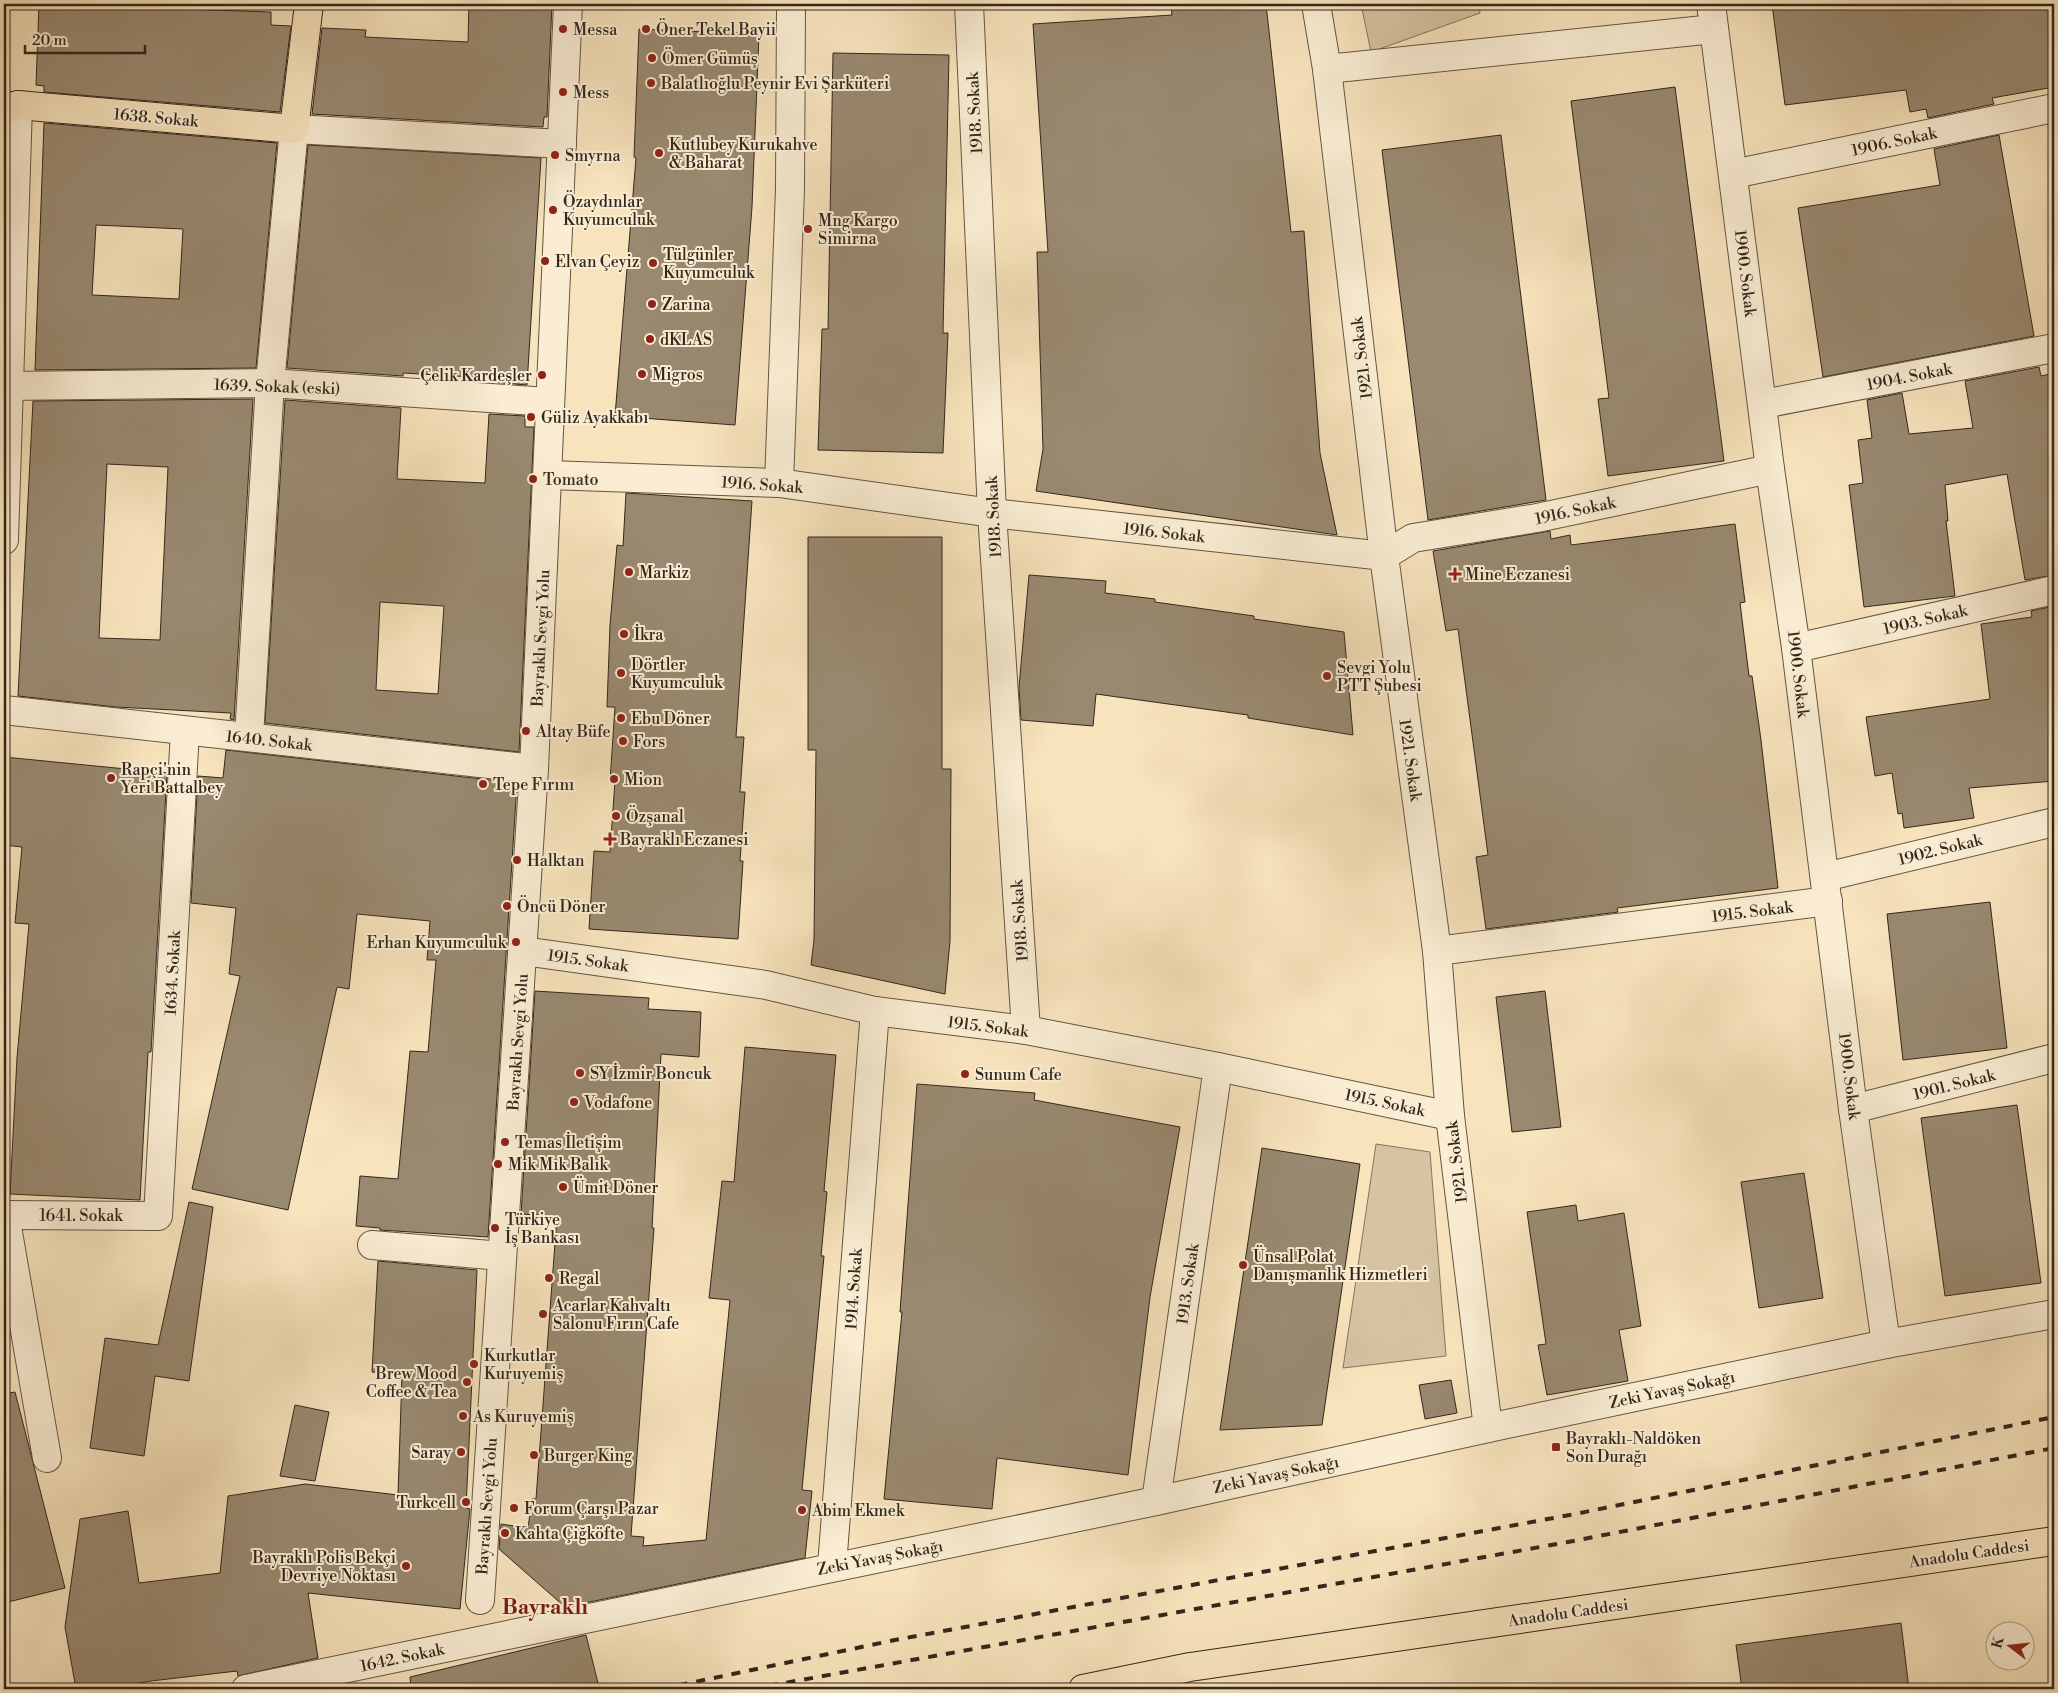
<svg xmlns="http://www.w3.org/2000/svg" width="2058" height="1693" viewBox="0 0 2058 1693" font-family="'Libre Bodoni',serif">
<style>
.green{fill:#d6c3a1;stroke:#84755f}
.building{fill:#998970;stroke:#33271d;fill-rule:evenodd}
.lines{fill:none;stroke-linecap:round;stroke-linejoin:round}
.minor-casing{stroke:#645645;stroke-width:30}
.major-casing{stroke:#33271d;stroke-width:30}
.minor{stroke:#faedd3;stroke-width:28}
.major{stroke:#f7e3bc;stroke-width:28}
.rail{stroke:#33271d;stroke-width:4;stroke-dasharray:9 9;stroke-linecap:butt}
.poi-dot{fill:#8f2418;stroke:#faedd3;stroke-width:2}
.labels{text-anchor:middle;stroke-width:4;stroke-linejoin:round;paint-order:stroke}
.poi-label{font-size:16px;fill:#33271d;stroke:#faedd3;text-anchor:start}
.street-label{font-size:16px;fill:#33271d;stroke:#faedd3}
.district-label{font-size:21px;font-weight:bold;fill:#7a1f14;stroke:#faedd3}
</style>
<rect width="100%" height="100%" fill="#f7e3bc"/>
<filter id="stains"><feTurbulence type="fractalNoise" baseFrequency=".004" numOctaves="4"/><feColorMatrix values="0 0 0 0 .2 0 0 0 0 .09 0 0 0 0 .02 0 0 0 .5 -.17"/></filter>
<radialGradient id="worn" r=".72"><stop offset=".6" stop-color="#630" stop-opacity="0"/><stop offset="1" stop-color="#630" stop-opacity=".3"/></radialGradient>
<!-- green -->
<g class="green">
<path d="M1361 4H1479L1480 13 1371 52Z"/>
<path d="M1376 1144 1430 1152 1446 1356 1343 1368Z"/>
</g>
<!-- building -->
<g class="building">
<path d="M39 4 271 12V25L291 26 280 112 44 92V86L36 85Z"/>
<path d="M469 4H552L547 117H544L543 127 312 114 322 28 366 30 365 37 468 42Z"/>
<path d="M1171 4H1266L1291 232 1304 231 1320 453 1337 535 1036 491 1043 449 1037 252H1048L1033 24 1172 15Z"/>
<path d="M1772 4H2054V87L1992 98 1994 104 1928 118 1926 109 1910 112 1906 90 1785 105Z"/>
<path d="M639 29 759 34 752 207 735 425 615 416 636 158 634 157Z"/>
<path d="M833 53 949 55 943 333H948L943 453 818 450 822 329H828Z"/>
<path d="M1675 87 1724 461 1608 476 1598 399 1609 398 1571 101Z"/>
<path d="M44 123 277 143 256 368 35 370ZM96 225 183 229 179 299 92 295Z"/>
<path d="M1501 135 1546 500 1428 520 1382 150Z"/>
<path d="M1999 135 2034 336 1823 377 1798 208 1940 185 1934 149Z"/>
<path d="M308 145 541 158 527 385 491 382V378L403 373V376L287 368Z"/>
<path d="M2039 367 2041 376 2050 374 2054 396V575L2025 580 2007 474 1945 485 1948 521H1946L1955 596 1864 607 1849 485 1863 483 1858 440 1872 438 1867 400 1902 393 1909 434 1973 428 1965 381Z"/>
<path d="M253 399 234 720 230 719 231 713 116 707 18 696 33 401ZM107 464 168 467 160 640 99 638Z"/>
<path d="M285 400 401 408 397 479 485 483 489 414 525 416V427H534L519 752 265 723ZM380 602 444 606 438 694 376 690Z"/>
<path d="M626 493 752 501 736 737H744L740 792H745L740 861H743L738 939 589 929 594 851 610 852 615 781H610L615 707H607L610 625 617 545 623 546Z"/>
<path d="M1735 524 1745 602 1740 603 1749 676H1752L1761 740 1778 888 1617 908 1618 912 1486 929 1476 857 1488 855 1458 629 1446 631 1433 551 1550 531 1551 539 1570 535 1571 545Z"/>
<path d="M808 537H942V769H951L950 941 945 994 811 965 814 940 816 750H808Z"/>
<path d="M1029 575 1106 581 1105 593 1155 599V602L1254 616V619L1344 632 1353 735 1248 718V715L1096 694 1093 726 1021 720 1019 687Z"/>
<path d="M2054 606V781L1969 788 1974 818 1904 828 1902 813 1898 814 1892 773 1875 776 1866 717 1990 699 1981 624 2032 617 2031 611Z"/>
<path d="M226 750 517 783 488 1237 380 1230V1228L356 1226 360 1176 398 1179 410 1051 428 1052 436 960H427L430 921 357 914 349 989 337 987 288 1210 192 1189 240 976 229 974 236 908 191 903 198 776 223 778Z"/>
<path d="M4 757 167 773 151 1052H148L140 1200 10 1194 17 1058 29 924 15 923 22 847 4 845Z"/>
<path d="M1990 902 2007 1048 1903 1060 1887 914Z"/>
<path d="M535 991 649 998 648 1009 701 1012 699 1057 661 1054 652 1228H654L631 1536 644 1537 643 1546 706 1540 730 1300 709 1298 722 1181 734 1182 745 1047 836 1055 824 1191 827 1192 821 1256H824L802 1490 812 1491 805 1558 565 1607 499 1549 501 1524 528 1528 532 1499H536L557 1216 521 1214Z"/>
<path d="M1545 991 1561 1127 1512 1132 1496 997Z"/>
<path d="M917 1084 1035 1093 1034 1100 1180 1127 1150 1297 1128 1475 997 1458 992 1509 884 1499 902 1312H900Z"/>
<path d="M2017 1105 2041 1283 1945 1296 1921 1118Z"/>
<path d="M1262 1148 1360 1164 1322 1425 1220 1430Z"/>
<path d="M1804 1173 1823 1298 1759 1308 1741 1182Z"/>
<path d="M189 1202 213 1207 189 1381 155 1376 144 1456 90 1448 105 1338 158 1345Z"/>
<path d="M1576 1205 1578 1221 1624 1213 1641 1326 1619 1330 1628 1381 1547 1395 1538 1345 1546 1344 1527 1212Z"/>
<path d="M378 1261 477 1270 466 1508 470 1509 460 1609 308 1593 318 1658 238 1676 237 1671 151 1681 108 1689H76L65 1627 80 1519 128 1511 139 1583 220 1573 228 1496 305 1484 398 1495 402 1374 372 1372Z"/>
<path d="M1451 1380 1457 1413 1425 1419 1419 1385Z"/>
<path d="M15 1392 65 1588 4 1603V1394Z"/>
<path d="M295 1405 329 1412 315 1481 280 1476Z"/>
<path d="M1901 1623 1909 1689H1742L1736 1645Z"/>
<path d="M586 1635 598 1683 571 1689H411L410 1677Z"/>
</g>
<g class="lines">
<!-- minor casing -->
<g class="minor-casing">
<g id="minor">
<path d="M969 4 992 513 1026 1030"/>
<path d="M1316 4 1327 69 1384 556 1437 951 1450 1116 1488 1428"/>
<path d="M1711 4 1770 469 1796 648 1853 1109 1886 1344"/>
<path d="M1327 69 1714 29"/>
<path d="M1733 174 2054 108"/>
<path d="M4 386 270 383 549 402"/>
<path d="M1763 404 2054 348"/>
<path d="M548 475 779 483 992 513 1384 556 1413 538 1537 518 1770 469"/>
<path d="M779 483 790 189 791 4"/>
<path d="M4 540 18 105"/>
<path d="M1796 648 2054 590"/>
<path d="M4 710 534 769"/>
<path d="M249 737 270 383 294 129 562 144"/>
<path d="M1825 877 2054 822"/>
<path d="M523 951 766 985 875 1011 1026 1030 1218 1067 1450 1116"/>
<path d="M1437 951 1828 901"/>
<path d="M1853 1109 2054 1058"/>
<path d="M4 1215 158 1216 185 731"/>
<path d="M5 1215 47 1458"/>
<path d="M372 1245 502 1256"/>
<path d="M1156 1501 1218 1067"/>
<path d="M832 1566 875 1011"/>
<path d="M480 1600 534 769 568 4"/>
<path d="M246 1689 1156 1501 1488 1428 1886 1344 2054 1314"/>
</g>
</g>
<!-- major casing -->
<g class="major-casing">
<g id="major">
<path d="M4 109 18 105 294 129 309 4"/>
<path d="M1083 1689 1190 1667 2054 1541"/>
</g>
</g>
<!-- minor -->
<use href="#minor" class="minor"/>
<!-- major -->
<use href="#major" class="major"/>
<!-- rail -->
<g class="rail">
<path d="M661 1689 895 1640 1575 1514 2054 1417"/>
<path d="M751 1689 1568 1542 2054 1448"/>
</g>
</g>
<!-- markers -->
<g class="poi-dot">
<circle cx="563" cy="29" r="5"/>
<circle cx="646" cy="29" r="5"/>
<circle cx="652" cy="58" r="5"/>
<circle cx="651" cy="83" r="5"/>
<circle cx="563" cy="92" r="5"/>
<circle cx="659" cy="153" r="5"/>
<circle cx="555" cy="155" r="5"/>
<circle cx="553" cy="210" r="5"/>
<circle cx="808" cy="229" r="5"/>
<circle cx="545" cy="261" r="5"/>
<circle cx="653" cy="263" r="5"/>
<circle cx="652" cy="304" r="5"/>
<circle cx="650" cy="339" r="5"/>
<circle cx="642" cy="374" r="5"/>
<circle cx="542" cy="375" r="5"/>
<circle cx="531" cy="417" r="5"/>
<circle cx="533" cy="479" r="5"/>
<circle cx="629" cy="572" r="5"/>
<path d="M1452.5 566.5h5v5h5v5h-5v5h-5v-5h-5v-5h5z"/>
<circle cx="624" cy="634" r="5"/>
<circle cx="621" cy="673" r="5"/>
<circle cx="1327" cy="676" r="5"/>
<circle cx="621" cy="718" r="5"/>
<circle cx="526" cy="731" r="5"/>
<circle cx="623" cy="741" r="5"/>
<circle cx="111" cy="778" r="5"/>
<circle cx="614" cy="779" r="5"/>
<circle cx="483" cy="784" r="5"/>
<circle cx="616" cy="816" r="5"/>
<path d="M607.5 831.5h5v5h5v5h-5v5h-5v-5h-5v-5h5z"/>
<circle cx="517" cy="860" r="5"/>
<circle cx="507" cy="906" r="5"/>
<circle cx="516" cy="942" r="5"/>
<circle cx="580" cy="1073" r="5"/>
<circle cx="965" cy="1074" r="5"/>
<circle cx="574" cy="1102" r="5"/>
<circle cx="505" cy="1142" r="5"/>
<circle cx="498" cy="1164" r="5"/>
<circle cx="563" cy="1187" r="5"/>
<circle cx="495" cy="1228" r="5"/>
<circle cx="1243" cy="1265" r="5"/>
<circle cx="549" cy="1278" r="5"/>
<circle cx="543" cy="1314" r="5"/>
<circle cx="474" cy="1364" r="5"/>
<circle cx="467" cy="1382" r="5"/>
<circle cx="463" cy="1416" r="5"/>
<rect x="1551" y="1442" width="10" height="10" rx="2.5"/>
<circle cx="461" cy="1452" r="5"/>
<circle cx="534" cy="1455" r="5"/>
<circle cx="466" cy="1502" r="5"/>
<circle cx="514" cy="1508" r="5"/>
<circle cx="802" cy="1510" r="5"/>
<circle cx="505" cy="1533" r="5"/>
<circle cx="406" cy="1566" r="5"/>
</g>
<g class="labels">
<!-- poi labels -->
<g class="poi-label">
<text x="573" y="35">Messa</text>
<text x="656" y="35">Öner Tekel Bayii</text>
<text x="662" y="64">Ömer Gümüş</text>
<text x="661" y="89">Balatlıoğlu Peynir Evi Şarküteri</text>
<text x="573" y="98">Mess</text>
<text x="669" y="150">Kutlubey Kurukahve<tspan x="669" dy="18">&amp; Baharat</tspan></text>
<text x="565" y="161">Smyrna</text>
<text x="563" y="207">Özaydınlar<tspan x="563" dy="18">Kuyumculuk</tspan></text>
<text x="818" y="226">Mng Kargo<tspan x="818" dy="18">Simirna</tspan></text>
<text x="663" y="260">Tülgünler<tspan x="663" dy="18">Kuyumculuk</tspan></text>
<text x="555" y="267">Elvan Çeyiz</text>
<text x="662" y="310">Zarina</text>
<text x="660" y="345">dKLAS</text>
<text x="652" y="380">Migros</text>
<text x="532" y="381" text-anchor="end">Çelik Kardeşler</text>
<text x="541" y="423">Güliz Ayakkabı</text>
<text x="543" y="485">Tomato</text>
<text x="639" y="578">Markiz</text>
<text x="1465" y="580">Mine Eczanesi</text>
<text x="634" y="640">İkra</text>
<text x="631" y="670">Dörtler<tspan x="631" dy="18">Kuyumculuk</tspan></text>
<text x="1337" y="673">Sevgi Yolu<tspan x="1337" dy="18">PTT Şubesi</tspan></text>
<text x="631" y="724">Ebu Döner</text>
<text x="536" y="737">Altay Büfe</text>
<text x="633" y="747">Fors</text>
<text x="121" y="775">Rapçi'nin<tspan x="121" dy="18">Yeri Battalbey</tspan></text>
<text x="624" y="785">Mion</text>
<text x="493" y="790">Tepe Fırını</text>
<text x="626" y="822">Özşanal</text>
<text x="620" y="845">Bayraklı Eczanesi</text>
<text x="527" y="866">Halktan</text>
<text x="517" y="912">Öncü Döner</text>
<text x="506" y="948" text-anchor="end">Erhan Kuyumculuk</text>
<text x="590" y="1079">SY İzmir Boncuk</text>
<text x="975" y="1080">Sunum Cafe</text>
<text x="584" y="1108">Vodafone</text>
<text x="515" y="1148">Temas İletişim</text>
<text x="508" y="1170">Mık Mık Balık</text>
<text x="573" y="1193">Ümit Döner</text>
<text x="505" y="1225">Türkiye<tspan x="505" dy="18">İş Bankası</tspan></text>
<text x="1253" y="1262">Ünsal Polat<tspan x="1253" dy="18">Danışmanlık Hizmetleri</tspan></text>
<text x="559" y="1284">Regal</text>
<text x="553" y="1311">Acarlar Kahvaltı<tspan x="553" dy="18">Salonu Fırın Cafe</tspan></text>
<text x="484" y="1361">Kurkutlar<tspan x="484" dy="18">Kuruyemiş</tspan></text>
<text x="457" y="1379" text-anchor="end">Brew Mood<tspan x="457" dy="18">Coffee &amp; Tea</tspan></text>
<text x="473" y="1422">As Kuruyemiş</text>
<text x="1566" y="1444">Bayraklı-Naldöken<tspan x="1566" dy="18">Son Durağı</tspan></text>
<text x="451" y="1458" text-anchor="end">Saray</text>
<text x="544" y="1461">Burger King</text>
<text x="456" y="1508" text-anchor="end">Turkcell</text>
<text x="524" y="1514">Forum Çarşı Pazar</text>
<text x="812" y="1516">Abim Ekmek</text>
<text x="515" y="1539">Kahta Çiğköfte</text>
<text x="396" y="1563" text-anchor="end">Bayraklı Polis Bekçi<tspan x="396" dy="18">Devriye Noktası</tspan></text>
</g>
<!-- street labels -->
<g class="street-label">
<text transform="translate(974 113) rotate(-93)" y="6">1918. Sokak</text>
<text transform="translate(156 117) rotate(5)" y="6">1638. Sokak</text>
<text transform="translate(1894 141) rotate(-12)" y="6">1906. Sokak</text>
<text transform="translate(1746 273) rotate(83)" y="6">1900. Sokak</text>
<text transform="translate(1361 358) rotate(-97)" y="6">1921. Sokak</text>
<text transform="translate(1909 376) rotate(-11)" y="6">1904. Sokak</text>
<text transform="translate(277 386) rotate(2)" y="6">1639. Sokak (eski)</text>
<text transform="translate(762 484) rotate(4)" y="6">1916. Sokak</text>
<text transform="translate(1575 510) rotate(-12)" y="6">1916. Sokak</text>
<text transform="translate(993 517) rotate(-93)" y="6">1918. Sokak</text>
<text transform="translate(1164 532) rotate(6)" y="6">1916. Sokak</text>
<text transform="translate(1925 619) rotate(-13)" y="6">1903. Sokak</text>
<text transform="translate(540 638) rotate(-87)" y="6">Bayraklı Sevgi Yolu</text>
<text transform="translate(1799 674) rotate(83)" y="6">1900. Sokak</text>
<text transform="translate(269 740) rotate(6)" y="6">1640. Sokak</text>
<text transform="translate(1411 760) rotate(82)" y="6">1921. Sokak</text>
<text transform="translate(1940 849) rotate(-14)" y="6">1902. Sokak</text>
<text transform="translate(1752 911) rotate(-7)" y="6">1915. Sokak</text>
<text transform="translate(1019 921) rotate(-94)" y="6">1918. Sokak</text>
<text transform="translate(588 960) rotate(8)" y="6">1915. Sokak</text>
<text transform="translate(172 973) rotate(-87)" y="6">1634. Sokak</text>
<text transform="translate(988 1026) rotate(7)" y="6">1915. Sokak</text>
<text transform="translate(517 1042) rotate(-86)" y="6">Bayraklı Sevgi Yolu</text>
<text transform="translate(1850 1076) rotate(83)" y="6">1900. Sokak</text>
<text transform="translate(1954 1084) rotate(-14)" y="6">1901. Sokak</text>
<text transform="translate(1385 1102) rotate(12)" y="6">1915. Sokak</text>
<text transform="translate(1456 1162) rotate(-97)" y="6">1921. Sokak</text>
<text x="81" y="1221">1641. Sokak</text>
<text transform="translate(1187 1284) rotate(-82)" y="6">1913. Sokak</text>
<text transform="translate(853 1289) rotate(-86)" y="6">1914. Sokak</text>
<text transform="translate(1672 1389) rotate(-12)" y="6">Zeki Yavaş Sokağı</text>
<text transform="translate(1276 1474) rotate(-12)" y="6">Zeki Yavaş Sokağı</text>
<text transform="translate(486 1506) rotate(-86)" y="6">Bayraklı Sevgi Yolu</text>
<text transform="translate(1969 1553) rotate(-8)" y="6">Anadolu Caddesi</text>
<text transform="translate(880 1557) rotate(-11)" y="6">Zeki Yavaş Sokağı</text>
<text transform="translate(1568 1612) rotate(-8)" y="6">Anadolu Caddesi</text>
<text transform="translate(402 1657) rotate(-12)" y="6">1642. Sokak</text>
</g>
<!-- district labels -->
<g class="district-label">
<text x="545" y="1614">Bayraklı</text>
</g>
</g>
<!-- margin -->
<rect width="2058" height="1693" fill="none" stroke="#f7e3bc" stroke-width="20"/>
<rect x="5" y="5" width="2048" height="1683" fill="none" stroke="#33271d" stroke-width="2.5"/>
<rect x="10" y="10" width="2038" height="1673" fill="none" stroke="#33271d"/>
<!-- north arrow -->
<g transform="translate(2010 1646) rotate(286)"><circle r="24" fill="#faedd3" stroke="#aa9e8a"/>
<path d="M0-4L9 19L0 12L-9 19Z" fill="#8f2418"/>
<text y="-8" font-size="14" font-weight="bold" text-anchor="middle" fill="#33271d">K</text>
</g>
<!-- scale -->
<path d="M25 45v8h120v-8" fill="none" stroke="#33271d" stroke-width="2.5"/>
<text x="32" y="45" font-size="15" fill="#33271d" stroke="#faedd3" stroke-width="4" paint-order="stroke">20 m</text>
<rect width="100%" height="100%" filter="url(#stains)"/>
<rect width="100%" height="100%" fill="url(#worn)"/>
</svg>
